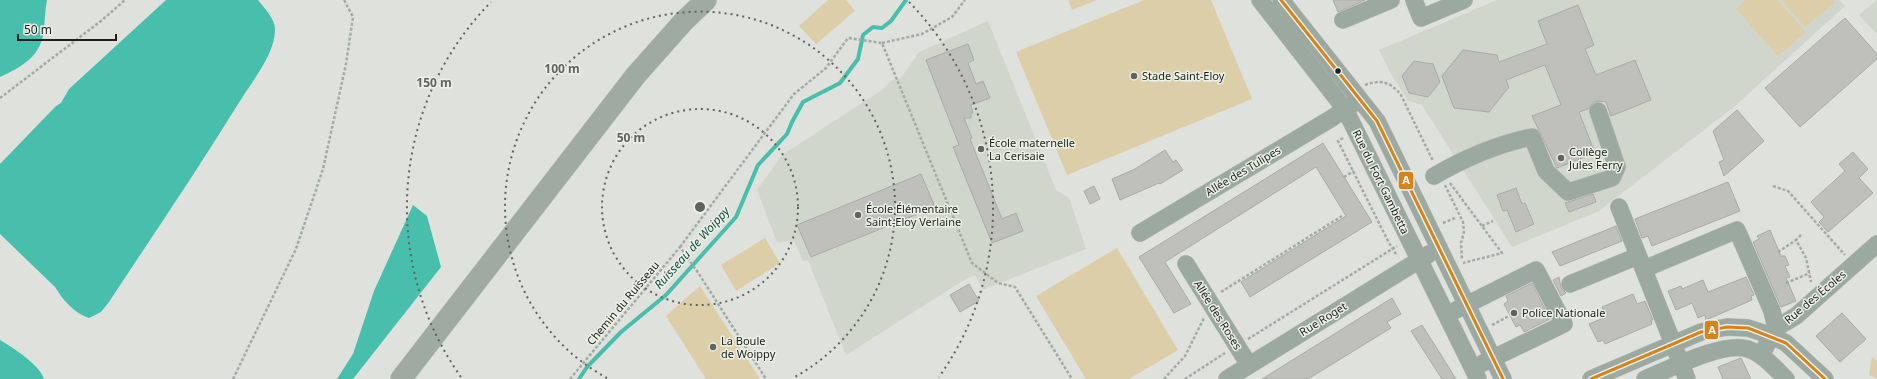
<svg xmlns="http://www.w3.org/2000/svg" width="1877" height="379" viewBox="0 0 1877 379" font-family="'Noto Sans',sans-serif">
<style>
.built{fill:#d0d6cb}
.green{fill:#ddceaa}
.water{fill:#48bfad}
.lines{fill:none;stroke-linecap:round;stroke-linejoin:round}
.stream{stroke:#48bfad;stroke-width:4}
.building{fill:#bfc0bc;stroke:#aaaba7}
.minor-casing{stroke:#bbbdba;stroke-width:18}
.major-casing{stroke:#bbbdba;stroke-width:22}
.path{stroke:#a2aba5;stroke-width:2.5;stroke-dasharray:3 2;stroke-linecap:butt}
.minor{stroke:#9ca9a0;stroke-width:17}
.major{stroke:#9eaaa2;stroke-width:21}
.bus-1-casing{stroke:#ebf1e6;stroke-width:6}
.bus-1{stroke:#d6821d;stroke-width:3}
.ring{fill:none;stroke:#61635f;stroke-width:2;stroke-dasharray:2 4}
.bus-dot{fill:#1d1f1b;stroke:#ebf1e6;stroke-width:1.5}
.poi-dot{fill:#61635f;stroke:#ebf1e6;stroke-width:1.5}
.labels{text-anchor:middle;stroke-width:3;stroke-linejoin:round;paint-order:stroke}
.poi-label{font-size:11px;fill:#1d1f1b;stroke:#ebf1e6;text-anchor:start}
.street-label{font-size:11px;fill:#1d1f1b;stroke:#ebf1e6}
.water-label{font-size:12px;font-style:italic;fill:#154f45;stroke:#ebf1e6}
.centre{fill:#61635f;stroke:#ebf1e6;stroke-width:2}
.ring-label{font-size:12px;text-anchor:middle;font-weight:bold;fill:#61635f;stroke:#ebf1e6;stroke-width:3;stroke-linejoin:round;paint-order:stroke}
.line-badge{stroke:#ebf1e6;stroke-width:1.5}
.badge-label{font-size:11px;text-anchor:middle;font-weight:bold;fill:#fff}
</style>
<rect width="100%" height="100%" fill="#dee1dc"/>
<!-- built -->
<g class="built">
<path d="M1497 0H1839L1845 6 1735 106 1599 211 1512 247 1422 105 1408 101 1390 72 1379 50Z"/>
<path d="M1877 0V34L1859 15Z"/>
<path d="M988 21 1056 190 1069 198 1086 249 983 290 975 275 967 278 846 355 808 260 803 261 794 241 777 242 757 190 782 155 882 90 891 81 901 78 919 52Z"/>
</g>
<!-- green -->
<g class="green">
<path d="M828 0H846L855 11 816 44 799 26Z"/>
<path d="M1068 0H1097L1072 10Z"/>
<path d="M1144 0H1211L1252 99 1067 175 1016 52Z"/>
<path d="M1746 0H1778L1806 32 1778 56 1736 9Z"/>
<path d="M1781 0H1832L1834 3 1805 27Z"/>
<path d="M765 238 780 263 736 291 721 265Z"/>
<path d="M1117 248 1178 350 1129 379H1086L1036 296Z"/>
<path d="M700 286 760 379H706L666 316Z"/>
<path d="M1872 357 1877 361V379L1869 375Z"/>
</g>
<!-- water -->
<g class="water">
<path d="M0 0H47C45 10 45 19 44 28 42 56 23 66 0 77Z"/>
<path d="M166 0H258C264 8 276 19 275 31 274 55 253 80 240 101 198 169 153 235 109 302L101 312 89 318C74 313 63 300 55 287L0 234V164L56 106 61 103 69 89Z"/>
<path d="M413 205 427 216 441 267 353 379H337L353 354 374 291Z"/>
<path d="M0 340C13 348 39 364 44 379H0Z"/>
</g>
<g class="lines">
<!-- stream -->
<path class="stream" d="M579 379 587 367 621 332 666 295 736 217 758 165 787 134 792 122 803 102 840 83 858 59 863 35 873 27 882 28 891 21 906 0"/>
</g>
<!-- building -->
<g class="building">
<path d="M1333 0H1365L1338 12Z"/>
<path d="M1578 5 1594 45 1585 49 1596 75 1635 60 1651 100 1611 116 1606 102 1600 101 1594 102 1588 109 1579 112 1595 153 1557 168 1532 116 1561 105 1545 65 1506 80 1509 87 1489 112 1454 108 1442 76 1463 50 1497 55 1499 62 1547 44 1538 21Z"/>
<path d="M1845 18 1877 54V59L1800 127 1765 88Z"/>
<path d="M968 44 974 60 968 63 976 84 983 81 990 98 971 105 973 113H971V118H964L972 138 970 139 1002 219 1016 213 1023 231 992 243 953 147 959 145 926 60Z"/>
<path d="M1414 61 1433 64 1440 82 1428 97 1409 93 1402 76Z"/>
<path d="M1737 110 1764 141 1724 176 1719 162 1724 160 1713 131Z"/>
<path d="M1323 143 1372 222 1250 297 1241 282 1346 216 1316 167 1165 262 1191 304 1174 313 1139 257Z"/>
<path d="M1165 150 1173 162 1176 160 1183 170 1160 184 1159 183 1120 200 1112 179 1135 169Z"/>
<path d="M1853 152 1868 169 1859 178 1873 193 1828 232 1819 222 1824 217 1811 202 1845 171 1839 164Z"/>
<path d="M921 174 935 207 811 257 797 225Z"/>
<path d="M1728 182 1740 211 1652 246 1648 236 1642 238 1635 219Z"/>
<path d="M1094 186 1100 199 1090 204 1084 191Z"/>
<path d="M1516 188 1522 204 1525 203 1534 224 1516 232 1507 210 1503 211 1497 195Z"/>
<path d="M1593 194 1596 202 1569 212 1565 203Z"/>
<path d="M1616 226 1622 241 1560 266 1552 252Z"/>
<path d="M1770 230 1781 256H1785L1789 265 1785 266 1790 277 1786 278 1796 301 1781 307 1753 242 1759 239 1757 236Z"/>
<path d="M1559 277 1561 288 1566 293 1561 296 1553 280Z"/>
<path d="M1746 277 1754 295 1751 296 1752 300 1706 320 1705 315 1698 318 1692 303 1676 310 1668 291 1681 286 1682 289 1703 280 1708 292Z"/>
<path d="M1532 283 1550 319 1524 332 1520 325 1516 327 1504 304 1508 301 1506 296Z"/>
<path d="M969 284 979 301 960 312 950 295Z"/>
<path d="M1633 294 1637 304 1645 301 1653 320H1651L1652 324 1605 344 1603 340 1598 342 1589 324 1606 317 1602 307Z"/>
<path d="M1392 298 1401 314 1387 322 1391 328 1308 379H1262Z"/>
<path d="M1842 313 1866 339 1840 362 1816 336Z"/>
<path d="M1422 325 1441 355 1456 379H1442L1411 331Z"/>
<path d="M1741 358 1751 379H1723L1718 367Z"/>
</g>
<g class="lines">
<!-- minor casing -->
<g class="minor-casing">
<g id="minor">
<path d="M1260 0 1345 109 1478 379"/>
<path d="M1281 0 1377 121 1503 379"/>
<path d="M1414 0 1421 18 1464 0"/>
<path d="M1343 20 1391 0"/>
<path d="M1434 176C1465 158 1498 144 1532 137L1546 171 1568 192 1612 178 1617 167 1598 111"/>
<path d="M1619 207 1687 379"/>
<path d="M1140 233 1332 118 1354 103"/>
<path d="M1186 264 1249 365"/>
<path d="M1644 269 1737 230 1772 311 1776 328"/>
<path d="M1570 284 1638 256"/>
<path d="M1456 310 1536 270 1564 324 1483 363"/>
<path d="M1761 355 1776 328 1796 316 1877 244"/>
<path d="M1227 379 1429 254"/>
<path d="M1591 379 1701 332 1727 327 1748 328 1772 336 1786 343 1825 379"/>
<path d="M1645 379C1670 369 1723 341 1748 349 1763 354 1775 368 1786 379"/>
</g>
</g>
<!-- major casing -->
<g class="major-casing">
<path id="major" d="M401 379 636 75 684 21 706 0"/>
</g>
<!-- path -->
<g class="path">
<path d="M882 43 922 34 952 17 965 0"/>
<path d="M1365 85C1381 79 1391 82 1401 95L1433 161"/>
<path d="M0 98 101 21 125 0"/>
<path d="M1343 138 1338 141 1388 241 1397 256"/>
<path d="M1344 177 1354 171"/>
<path d="M1450 183 1502 253 1463 263"/>
<path d="M1445 185 1463 222 1464 232 1461 243 1462 259"/>
<path d="M1773 186 1788 191 1845 255"/>
<path d="M1443 223 1455 218"/>
<path d="M1482 226 1493 221"/>
<path d="M1801 235 1796 240 1806 258 1811 282"/>
<path d="M680 247 794 94 826 68 848 38 882 43 972 263 998 283 1015 287 1072 379"/>
<path d="M1778 252 1796 240"/>
<path d="M1786 283 1810 273"/>
<path d="M1221 292 1342 216"/>
<path d="M1492 325 1509 316"/>
<path d="M1248 339 1397 246"/>
<path d="M233 379 296 249 323 169 346 64 353 17 344 0"/>
<path d="M570 379 680 247 699 274 766 379"/>
<path d="M1164 379 1185 356 1204 318"/>
<path d="M1185 379 1225 353"/>
</g>
<!-- minor -->
<use href="#minor" class="minor"/>
<!-- major -->
<use href="#major" class="major"/>
<!-- bus-1 casing -->
<g class="bus-1-casing">
<g id="bus-1">
<path d="M1281 0 1377 121 1503 379"/>
<path d="M1591 379 1701 332 1727 327 1748 328 1786 343 1825 379"/>
</g>
</g>
<!-- bus-1 -->
<use href="#bus-1" class="bus-1"/>
</g>
<!-- distance rings -->
<g class="ring">
<circle cx="700" cy="207" r="98"/>
<path d="M607 378A195 195 0 1 1 793 378"/>
<path d="M461 377A293 293 0 0 1 491 2M909 2A293 293 0 0 1 939 377"/>
</g>
<!-- markers -->
<circle class="bus-dot" cx="1338" cy="71" r="3.5"/>
<g class="poi-dot">
<circle cx="1134" cy="76" r="4"/>
<circle cx="981" cy="149" r="4"/>
<circle cx="1561" cy="158" r="4"/>
<circle cx="858" cy="215" r="4"/>
<circle cx="1514" cy="313" r="4"/>
<circle cx="713" cy="347" r="4"/>
</g>
<g class="labels">
<!-- poi labels -->
<g class="poi-label">
<text x="1142" y="80">Stade Saint-Eloy</text>
<text x="989" y="147">École maternelle<tspan x="989" dy="13">La Cerisaie</tspan></text>
<text x="1569" y="156">Collège<tspan x="1569" dy="13">Jules Ferry</tspan></text>
<text x="866" y="213">École Élémentaire<tspan x="866" dy="13">Saint-Eloy Verlaine</tspan></text>
<text x="1522" y="317">Police Nationale</text>
<text x="721" y="345">La Boule<tspan x="721" dy="13">de Woippy</tspan></text>
</g>
<!-- street labels -->
<g class="street-label">
<text transform="translate(1243 171) rotate(-31)" y="4">Allée des Tulipes</text>
<text transform="translate(1381 182) rotate(64)" y="4">Rue du Fort Gambetta</text>
<text transform="translate(1815 297) rotate(-40)" y="4">Rue des Écoles</text>
<text transform="translate(623 303) rotate(-50)" y="4">Chemin du Ruisseau</text>
<text transform="translate(1218 315) rotate(58)" y="4">Allée des Roses</text>
<text transform="translate(1323 319) rotate(-32)" y="4">Rue Roget</text>
</g>
<!-- water labels -->
<g class="water-label">
<text transform="translate(692 248) rotate(-48)" y="4">Ruisseau de Woippy</text>
</g>
</g>
<circle cx="700" cy="207" r="6" class="centre"/>
<g class="ring-label">
<text x="562" y="73">100 m</text>
<text x="434" y="87">150 m</text>
<text x="631" y="142">50 m</text>
</g>
<g class="line-badge">
<rect x="1398" y="171" width="16" height="19" rx="4" fill="#d6821d"/>
<rect x="1704" y="320" width="15" height="20" rx="4" fill="#d6821d"/>
</g>
<g class="badge-label">
<text x="1406" y="184">A</text>
<text x="1712" y="334">A</text>
</g>
<!-- scale -->
<path d="M18 34v6h98v-6" fill="none" stroke="#1d1f1b" stroke-width="2"/>
<text x="24" y="34" font-size="12" fill="#1d1f1b" stroke="#ebf1e6" stroke-width="3" paint-order="stroke">50 m</text>
</svg>
